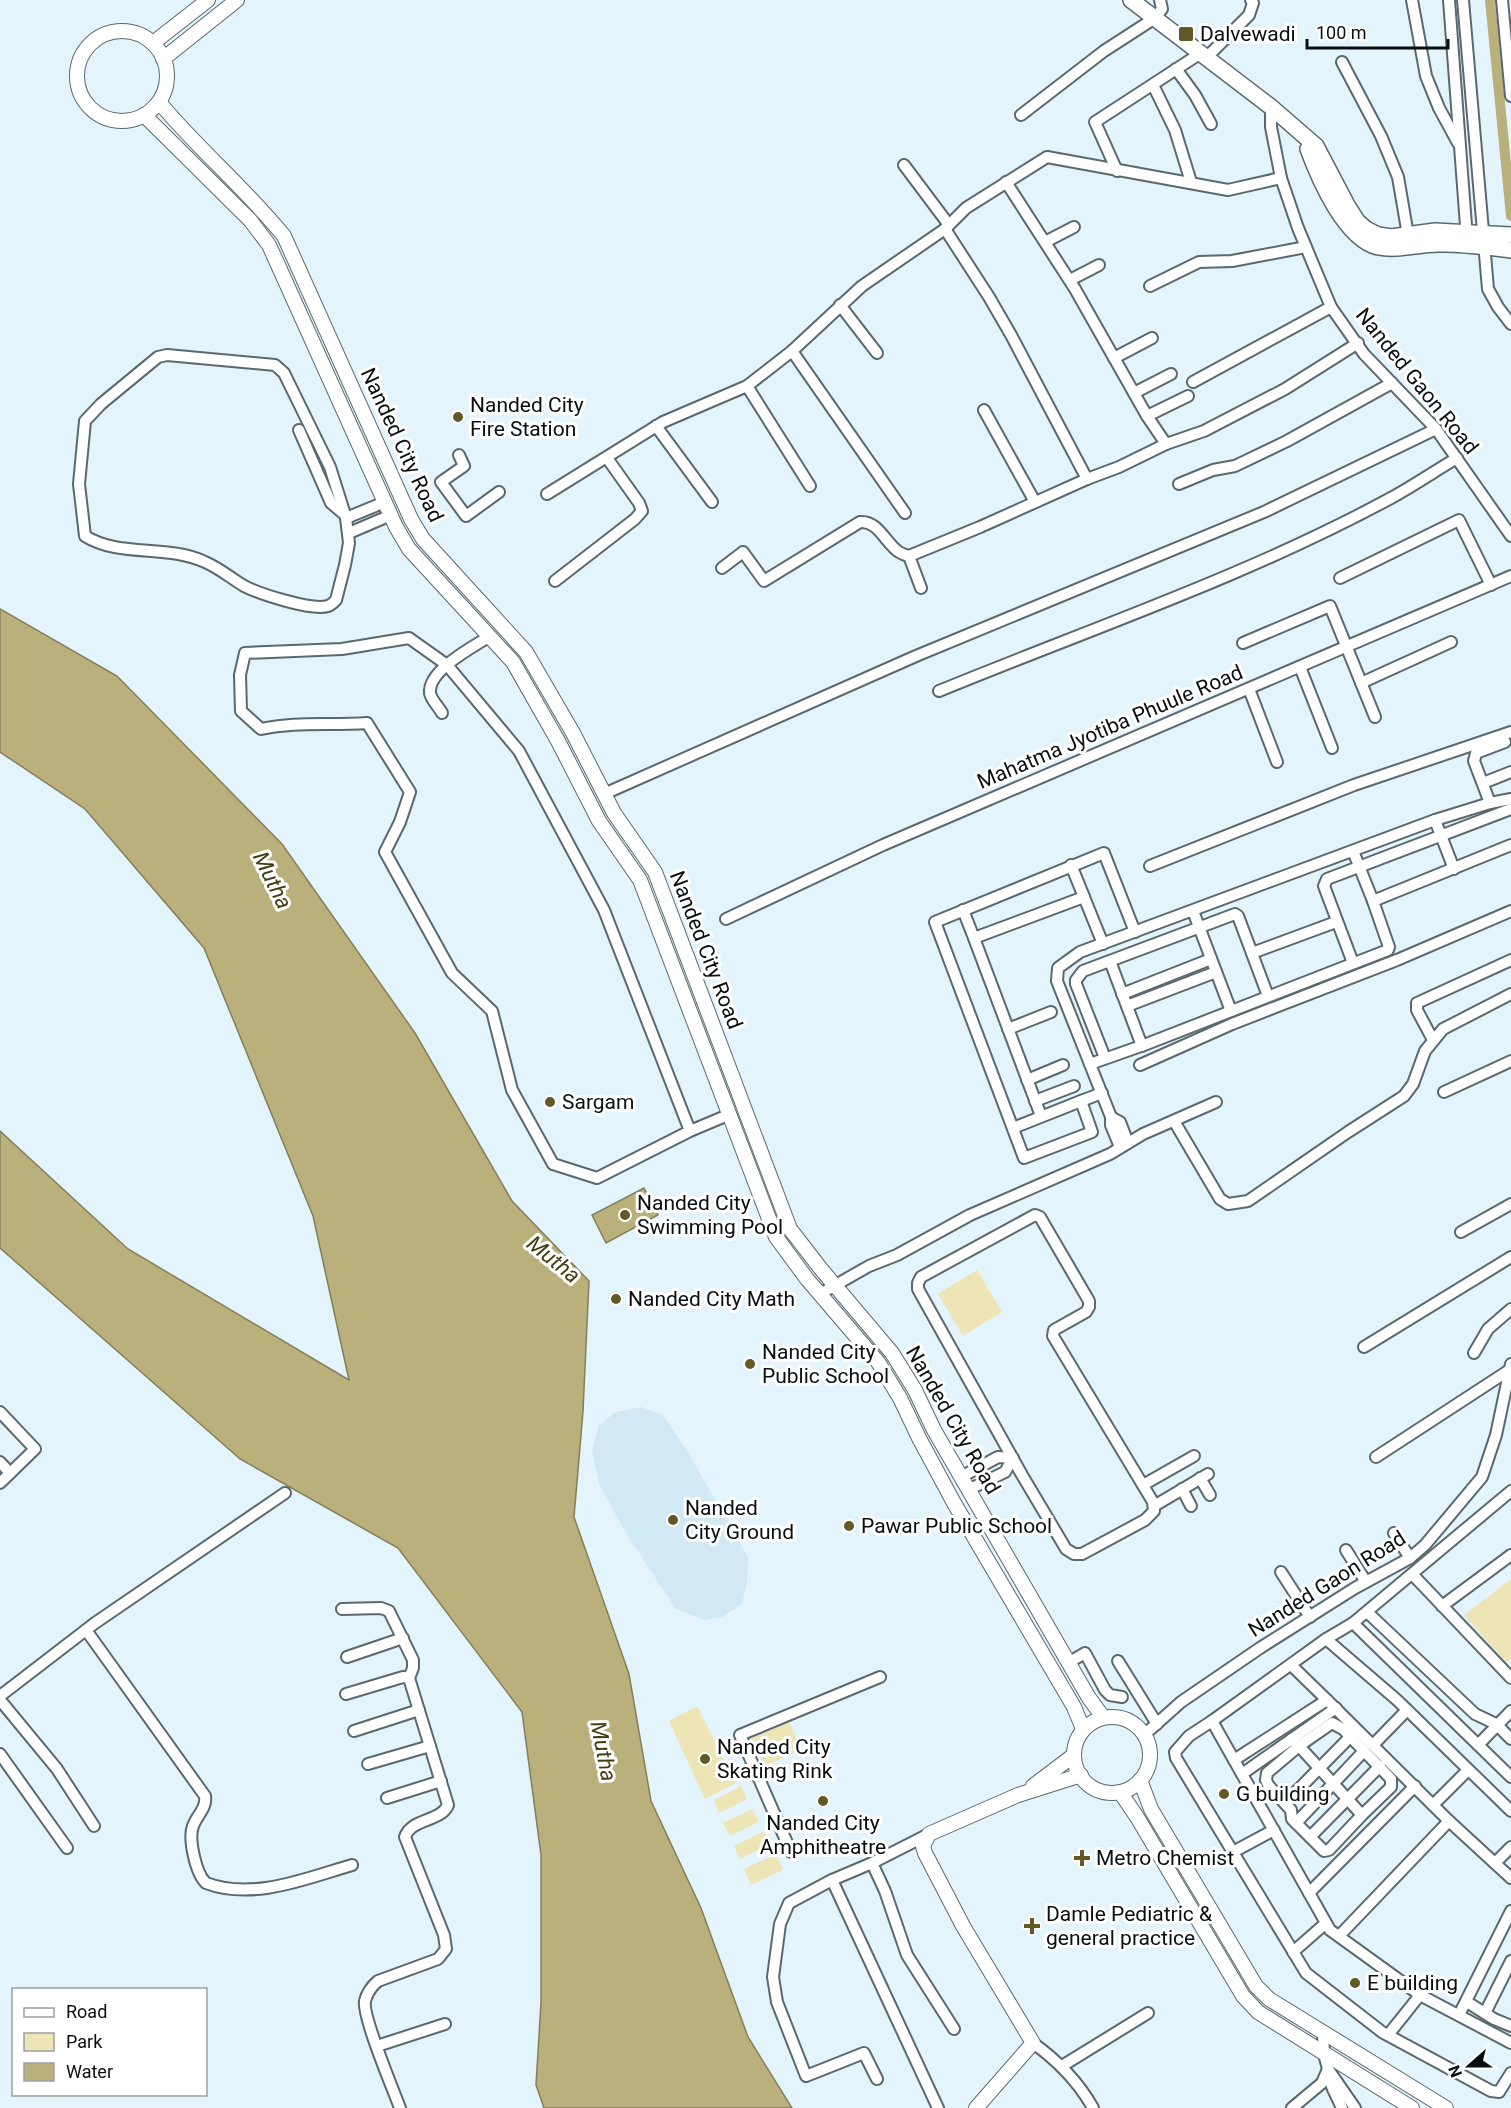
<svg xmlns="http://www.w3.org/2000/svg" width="1511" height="2108" viewBox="0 0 1511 2108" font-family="Roboto,sans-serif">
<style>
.built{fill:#d0e9f4}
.green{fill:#ede5b5}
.water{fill:#b9b07b;stroke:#847f5b;stroke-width:1.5}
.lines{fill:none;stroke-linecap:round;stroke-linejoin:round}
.canal{stroke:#b9b07b;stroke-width:10}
.street-casing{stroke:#5a696f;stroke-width:14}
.secondary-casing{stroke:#5a696f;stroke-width:16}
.primary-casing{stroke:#5a696f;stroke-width:18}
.street{stroke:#fff;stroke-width:10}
.secondary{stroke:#fff;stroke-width:14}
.primary{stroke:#fff;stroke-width:15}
.poi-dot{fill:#625926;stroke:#fff;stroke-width:2}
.labels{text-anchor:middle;stroke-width:6;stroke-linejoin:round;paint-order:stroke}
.poi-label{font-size:21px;fill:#090e11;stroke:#fff;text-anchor:start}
.street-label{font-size:21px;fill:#090e11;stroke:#fff}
.water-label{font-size:22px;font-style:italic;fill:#433c11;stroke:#fff}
</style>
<rect width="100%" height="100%" fill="#e4f4fc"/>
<!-- built -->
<path class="built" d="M641 1407 663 1415 689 1454 748 1557 747 1582 742 1604 722 1617 705 1620 676 1609 626 1533 599 1484 592 1450 599 1425 616 1412Z"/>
<!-- green -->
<g class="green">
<path d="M977 1270 1002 1312 963 1336 938 1294Z"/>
<path d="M1511 1579V1659L1506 1663 1464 1615Z"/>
<path d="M697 1706 736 1783 705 1799 669 1721Z"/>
<path d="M789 1722 802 1750 764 1766 751 1738Z"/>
<path d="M741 1786 747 1799 719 1813 714 1800Z"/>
<path d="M752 1809 759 1822 730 1836 723 1823Z"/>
<path d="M764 1831 770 1844 740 1859 734 1846Z"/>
<path d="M776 1854 783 1870 751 1885 744 1869Z"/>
</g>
<!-- water -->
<g class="water">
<path d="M0 609 117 676 282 844 415 1033 512 1201 589 1281 583 1411 574 1517 629 1674 651 1801 701 1908 748 2037 792 2108H544L536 2085 541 2003V1855L522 1712 398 1548 240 1459 0 1248V1131L128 1249 349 1380 313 1216 204 948 85 809 0 752Z"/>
<path d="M644 1188 658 1215 606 1243 592 1215Z"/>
</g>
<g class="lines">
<!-- canal -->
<path class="canal" d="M1490 0 1511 216"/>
<!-- street casing -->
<g class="street-casing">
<g id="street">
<path d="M1412 0 1426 76 1439 108 1458 143"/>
<path d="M1449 0 1467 239"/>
<path d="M1463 0 1488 289 1498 307 1511 324"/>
<path d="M1502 0 1511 96"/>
<path d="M1206 58 1249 15 1253 3 1251 0"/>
<path d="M1342 62 1381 136 1398 177 1409 241"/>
<path d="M1176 69 1195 95 1211 124"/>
<path d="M1153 85 1175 130 1191 182"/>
<path d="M1271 107V127L1281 178 1298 228 1331 307 1364 354 1436 429 1511 536"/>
<path d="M1021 115 1104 51 1155 18 1162 9 1160 0"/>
<path d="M904 165 949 225"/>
<path d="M1117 171 1095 122 1201 53"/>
<path d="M1006 182 1075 289 1147 416 1166 444"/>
<path d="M945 229 989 297 1011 335 1087 479 1119 467 1166 444 1204 431 1285 389 1358 343"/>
<path d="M1045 242 1074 227"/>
<path d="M1070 280 1099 265"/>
<path d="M1150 286 1199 262 1232 261 1306 247"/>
<path d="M840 305 877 353"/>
<path d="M792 351 905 513"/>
<path d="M167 355 275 365 284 373 330 467 346 518 349 543 345 565 336 600C334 602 331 605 328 606 312 611 260 594 244 586 231 578 219 568 205 562 167 544 120 558 85 536L79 484 85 421 101 404 158 357Z"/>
<path d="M1114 358 1152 338"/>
<path d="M1193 382 1331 307"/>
<path d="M747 386 810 486"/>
<path d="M1134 393 1171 374"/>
<path d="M984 410 1035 502"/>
<path d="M1147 416 1188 396"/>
<path d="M656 426 712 502"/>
<path d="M299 430 331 503 344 514"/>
<path d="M459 455 464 466 441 482 466 516 499 492"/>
<path d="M1179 484 1213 470 1235 466 1287 441 1392 383"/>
<path d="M547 494 663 422 747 386 792 351 862 286 945 229 966 208 1047 157 1228 190 1281 178"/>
<path d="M346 518 385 502"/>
<path d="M349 533 391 515"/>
<path d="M722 568 743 552 764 581 860 522C878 520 886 544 899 552 902 554 905 555 909 556"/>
<path d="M1340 578 1459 520 1491 585"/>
<path d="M555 581 635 519 642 511 639 503 607 458"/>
<path d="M921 588 909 556 980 527 1087 479"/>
<path d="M1243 643 1330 606 1375 717"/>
<path d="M1300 667 1332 748"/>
<path d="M1361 683 1451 642"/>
<path d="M1249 689 1277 762"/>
<path d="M939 691C1090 629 1247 576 1391 498 1413 486 1435 471 1457 458"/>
<path d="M442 713C439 707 431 700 430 693 428 670 473 647 490 636"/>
<path d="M1483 783 1511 772"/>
<path d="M604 794 916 656 1264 512 1436 429"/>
<path d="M1490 803 1474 761 1476 753 1505 742"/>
<path d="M1435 820 1454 869"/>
<path d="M1353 851 1373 901"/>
<path d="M1071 865 1084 897"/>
<path d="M1150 866 1354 785 1511 732"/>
<path d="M963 910 974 938"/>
<path d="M1193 911 1231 1011"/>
<path d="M726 919 883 845 1511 576"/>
<path d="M1252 953 1336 922"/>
<path d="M1110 961 1142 1046"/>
<path d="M1353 963 1324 886 1327 879 1511 809"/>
<path d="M1122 994 1211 959"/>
<path d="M1127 1006 1216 972"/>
<path d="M1008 1029 1051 1012"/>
<path d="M1433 1040 1417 1010V1003L1511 960"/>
<path d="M1105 1058 1076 984V980L1083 971 1235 914 1238 916 1268 996"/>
<path d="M1090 1064 1144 1045 1388 950 1389 947 1373 901 1511 845"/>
<path d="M1140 1065 1232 1024 1397 960 1511 911"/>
<path d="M1027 1080 1063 1065"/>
<path d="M1444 1092 1511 1061"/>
<path d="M1102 1093 1081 1101 1092 1132 1024 1158 935 922 1104 853 1135 932"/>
<path d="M1035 1101 1074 1086"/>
<path d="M1041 1116 974 938 1084 897 1103 944"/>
<path d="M1111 1117 1057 981 1058 968 1080 952 1435 820 1490 803 1511 799"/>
<path d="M1174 1121 1220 1199 1228 1204 1248 1201 1348 1132 1404 1096 1413 1084 1425 1051 1443 1029 1511 994"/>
<path d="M1013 1128 1081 1101"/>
<path d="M690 1131 604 910 519 751 447 665 409 638 342 649 245 653 240 675 241 711 261 729C296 721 332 726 367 723L410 792 400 822 385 852 452 973 492 1011 512 1090 553 1164 597 1178 690 1131 728 1115"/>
<path d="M1120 1147 1111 1125V1117L1120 1122 1128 1143"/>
<path d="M1035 1215 1040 1217 1089 1301V1307L1086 1312 1054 1330 1053 1336 1153 1502 1154 1511 1145 1520 1082 1554H1074L1066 1549 1022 1475 918 1289V1283L921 1277Z"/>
<path d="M1461 1232 1511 1204"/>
<path d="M820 1294 869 1266 897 1255 970 1215 1110 1154 1143 1134 1216 1102"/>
<path d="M1364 1347 1511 1257"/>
<path d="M1474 1353 1488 1329 1511 1309"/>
<path d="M0 1412 35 1449 0 1483"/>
<path d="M1376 1457 1511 1369"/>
<path d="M0 1462 10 1473"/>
<path d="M961 1477 998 1457 1013 1458 1005 1472 968 1490"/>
<path d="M1200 1478 1210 1495"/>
<path d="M1143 1485 1194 1456"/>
<path d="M1182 1489 1191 1506"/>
<path d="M1154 1506 1208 1474"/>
<path d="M1394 1533 1410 1558"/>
<path d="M1346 1550 1366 1582"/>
<path d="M1281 1572 1310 1617"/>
<path d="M1413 1575 1511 1678"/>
<path d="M1442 1606 1511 1555"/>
<path d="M342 1609 381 1608 389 1611 413 1660V1668L409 1678"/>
<path d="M1367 1612 1475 1714 1496 1724 1511 1739"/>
<path d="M1353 1623 1511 1777"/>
<path d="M86 1630 205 1796C207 1808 197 1815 193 1826 188 1839 196 1874 206 1883 253 1901 307 1878 352 1865"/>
<path d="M1326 1639 1353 1623 1511 1491"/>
<path d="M347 1657 403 1638"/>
<path d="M1118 1661 1157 1724"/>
<path d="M1068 1663 1085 1653 1105 1690 1110 1695 1122 1697"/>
<path d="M1291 1665 1327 1700"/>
<path d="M346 1694 403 1677 409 1678 448 1805C441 1822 411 1818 405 1837L444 1935 446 1949 438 1959 378 1981C372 1986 367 1993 365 2001 362 2016 393 2089 400 2108"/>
<path d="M0 1696 95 1623 285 1493"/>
<path d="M0 1700 57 1769 94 1826"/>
<path d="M1212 1721 1326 1639 1397 1700 1511 1811"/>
<path d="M354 1731 419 1710"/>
<path d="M1144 1735 1181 1702 1260 1648 1355 1588 1410 1558 1425 1545 1482 1477 1496 1435 1511 1364"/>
<path d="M1292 1739 1299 1746 1362 1815 1329 1850 1324 1851 1292 1819 1291 1810 1268 1785 1266 1780 1267 1773 1299 1746 1332 1723 1343 1729 1391 1779V1787L1362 1815"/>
<path d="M1373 1745 1407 1710"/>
<path d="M1478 1745 1511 1711"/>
<path d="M0 1754 67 1848"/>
<path d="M1234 1760 1212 1721 1189 1736 1175 1752 1176 1758 1306 1973 1382 2032 1491 2091 1499 2092 1511 2073"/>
<path d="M368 1764 430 1746"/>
<path d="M1242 1774 1336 1708"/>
<path d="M387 1798 441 1781"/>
<path d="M1285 1803 1350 1737"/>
<path d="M1433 1805 1468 1770"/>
<path d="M1296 1823 1364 1751"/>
<path d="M1310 1837 1380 1766"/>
<path d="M791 1852 740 1735 880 1677"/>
<path d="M1233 1852 1274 1830"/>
<path d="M872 1863 885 1891 907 1955 954 2029"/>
<path d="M1495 1863 1511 1847"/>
<path d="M1511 1878 1449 1821 1327 1700 1234 1760 1330 1930 1420 1995 1511 2043"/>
<path d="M832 1880 938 2108"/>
<path d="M1309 1893 1415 1786"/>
<path d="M1339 1936 1449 1821"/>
<path d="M1293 1952 1326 1923"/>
<path d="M1467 2002 1494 2019 1511 2026"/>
<path d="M1485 2013 1511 1961"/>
<path d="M1459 2015 1511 1911"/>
<path d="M1323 2033 1324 2054 1328 2069 1355 2108"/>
<path d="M1388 2035 1420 1995"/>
<path d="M1033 2043C1058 2061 1078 2081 1093 2108"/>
<path d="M377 2046 445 2024"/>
<path d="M1062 2066 1148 2013"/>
<path d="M877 2079 864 2053 806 2076 777 2002 773 1977 780 1924 789 1903 832 1880 872 1863 929 1834"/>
<path d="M1330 2081 1333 2089 1342 2108"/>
<path d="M1292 2108 1322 2083 1328 2069"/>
</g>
</g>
<!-- secondary casing -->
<g class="secondary-casing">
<g id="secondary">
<circle cx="122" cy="76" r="45"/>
<path d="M153 43 208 0"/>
<path d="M163 59 237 0"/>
<path d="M159 102C198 149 245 188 284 236L411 519 423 539 526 652 573 733 614 813 655 872 790 1229 821 1269 892 1353 915 1390 934 1430 1089 1698 1103 1717"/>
<path d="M144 115 250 220 269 245 396 527 409 549 513 662 558 741 599 821 640 880 776 1237 807 1279 878 1362 900 1398 919 1438 954 1503 1074 1707 1083 1729"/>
<circle cx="1112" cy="1755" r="38"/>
<path d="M1140 1780 1151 1809 1256 1986 1269 1999 1446 2108"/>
<path d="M1033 1786 1074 1755"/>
<path d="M1120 1792 1137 1817 1243 1996 1258 2012 1412 2108"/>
<path d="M976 2108 1033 2043 963 1926 925 1853 923 1846 929 1834 1018 1795 1081 1775"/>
</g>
</g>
<!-- primary casing -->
<g class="primary-casing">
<g id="primary">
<path d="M1131 0 1271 107 1316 146 1347 205 1357 221 1366 229 1378 235 1391 237 1435 231 1511 235"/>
<path d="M1308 149C1319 179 1345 239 1378 247 1399 251 1417 244 1438 244 1462 243 1487 247 1511 250"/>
</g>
</g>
<!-- street -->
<use href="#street" class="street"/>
<!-- secondary -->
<use href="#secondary" class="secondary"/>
<!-- primary -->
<use href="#primary" class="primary"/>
</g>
<!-- markers -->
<g class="poi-dot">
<rect x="1178" y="26" width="16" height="16" rx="3"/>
<circle cx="458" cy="417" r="6"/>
<circle cx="550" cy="1102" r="6"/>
<circle cx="625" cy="1215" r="6"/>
<circle cx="616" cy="1299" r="6"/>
<circle cx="750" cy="1364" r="6"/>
<circle cx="673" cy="1520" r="6"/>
<circle cx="849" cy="1526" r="6"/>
<circle cx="705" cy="1759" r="6"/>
<circle cx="1224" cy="1794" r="6"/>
<circle cx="823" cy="1801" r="6"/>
<path d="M1079 1849h6v6h6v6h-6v6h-6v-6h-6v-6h6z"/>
<path d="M1029 1917h6v6h6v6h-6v6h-6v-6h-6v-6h6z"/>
<circle cx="1355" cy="1983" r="6"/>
</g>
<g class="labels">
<!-- poi labels -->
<g class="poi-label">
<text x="1200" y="41">Dalvewadi</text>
<text x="470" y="412">Nanded City<tspan x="470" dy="24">Fire Station</tspan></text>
<text x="562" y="1109">Sargam</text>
<text x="637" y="1210">Nanded City<tspan x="637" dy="24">Swimming Pool</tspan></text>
<text x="628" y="1306">Nanded City Math</text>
<text x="762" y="1359">Nanded City<tspan x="762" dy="24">Public School</tspan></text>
<text x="685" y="1515">Nanded<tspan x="685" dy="24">City Ground</tspan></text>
<text x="861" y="1533">Pawar Public School</text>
<text x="717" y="1754">Nanded City<tspan x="717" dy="24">Skating Rink</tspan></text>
<text x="1236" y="1801">G building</text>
<text x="823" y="1830" text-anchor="middle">Nanded City<tspan x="823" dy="24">Amphitheatre</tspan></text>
<text x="1096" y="1865">Metro Chemist</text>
<text x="1046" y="1921">Damle Pediatric &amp;<tspan x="1046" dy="24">general practice</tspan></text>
<text x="1367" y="1990">E building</text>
</g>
<!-- street labels -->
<g class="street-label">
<text transform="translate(1417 381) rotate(51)" y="7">Nanded Gaon Road</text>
<text transform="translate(402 445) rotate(65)" y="7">Nanded City Road</text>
<text transform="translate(1110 727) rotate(-23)" y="7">Mahatma Jyotiba Phuule Road</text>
<text transform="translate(706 950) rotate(69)" y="7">Nanded City Road</text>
<text transform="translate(953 1420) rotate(60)" y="7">Nanded City Road</text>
<text transform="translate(1327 1584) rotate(-32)" y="7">Nanded Gaon Road</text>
</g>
<!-- water labels -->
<g class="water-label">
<text transform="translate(273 880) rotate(64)" y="8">Mutha</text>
<text transform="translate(554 1259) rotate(39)" y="8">Mutha</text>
<text transform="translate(604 1751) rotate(79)" y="8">Mutha</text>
</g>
</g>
<!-- legend -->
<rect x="12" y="1988" width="195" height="108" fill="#ffffff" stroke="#9d9fa0" stroke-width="1.5"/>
<rect x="24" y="2008" width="30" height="9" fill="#ffffff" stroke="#9d9fa0" stroke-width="1.5"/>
<text x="66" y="2018" font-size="18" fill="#090e11">Road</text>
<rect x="24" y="2033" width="30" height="18" fill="#ede5b5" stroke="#9d9fa0" stroke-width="1.5"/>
<text x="66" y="2048" font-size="18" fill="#090e11">Park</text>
<rect x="24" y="2063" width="30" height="18" fill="#b9b07b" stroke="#9d9fa0" stroke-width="1.5"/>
<text x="66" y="2078" font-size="18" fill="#090e11">Water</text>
<!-- north arrow -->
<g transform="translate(1469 2066) rotate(249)" stroke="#ffffff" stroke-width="4.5" paint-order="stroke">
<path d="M0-4.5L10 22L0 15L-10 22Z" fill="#090e11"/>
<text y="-9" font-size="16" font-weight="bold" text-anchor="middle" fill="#090e11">N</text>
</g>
<!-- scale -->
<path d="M1307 39v9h141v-9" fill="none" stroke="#090e11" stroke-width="3"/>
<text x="1316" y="39" font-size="18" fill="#090e11" stroke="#ffffff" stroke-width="4.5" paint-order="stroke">100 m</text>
</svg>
